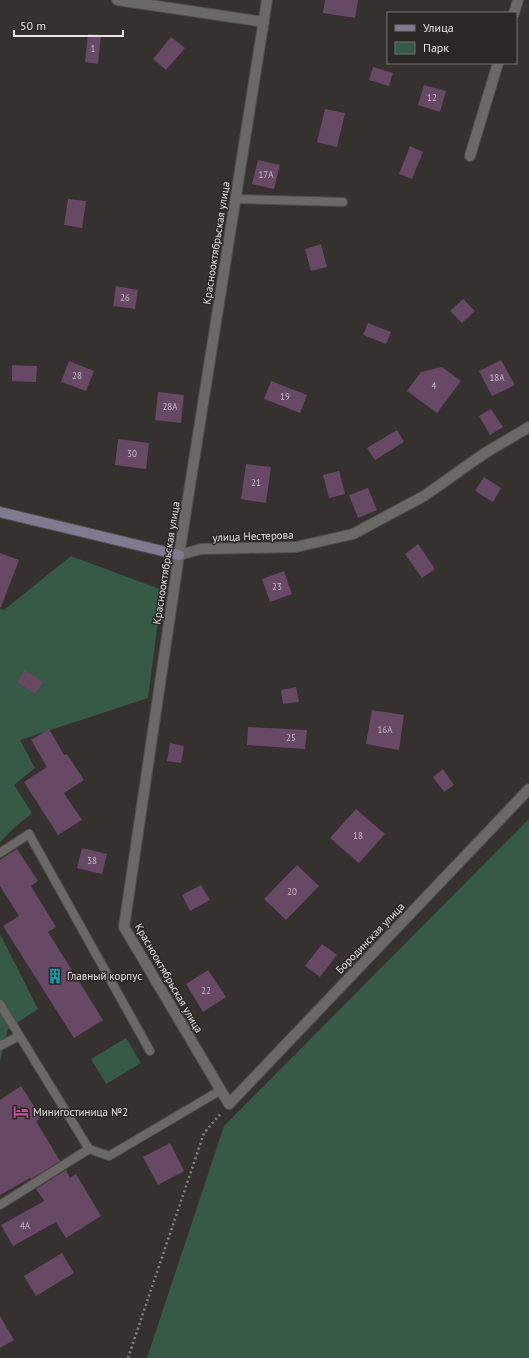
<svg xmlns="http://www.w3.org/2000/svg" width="529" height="1358" viewBox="0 0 529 1358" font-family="'PT Sans',sans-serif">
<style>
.green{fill:#365a46}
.building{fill:#674865}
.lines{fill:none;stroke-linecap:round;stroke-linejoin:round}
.lane-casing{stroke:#504e4c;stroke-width:10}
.street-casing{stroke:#504e4c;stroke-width:12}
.secondary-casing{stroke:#504e4c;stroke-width:12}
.path{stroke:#858281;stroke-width:2.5;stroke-dasharray:2 3;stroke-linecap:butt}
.lane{stroke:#6b6966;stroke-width:8}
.street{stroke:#6b6966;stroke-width:10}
.secondary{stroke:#807a90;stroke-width:10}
.labels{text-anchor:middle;stroke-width:3;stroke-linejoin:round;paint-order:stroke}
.number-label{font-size:9px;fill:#c6bdc4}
.street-label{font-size:11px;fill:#e6e4e3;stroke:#2a2725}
.poi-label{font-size:11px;fill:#e6e4e3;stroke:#2a2725;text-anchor:start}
</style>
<rect width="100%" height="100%" fill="#34312f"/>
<!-- green -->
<g class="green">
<path d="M71 556 162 590 148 698 20 740 35 768 14 785 32 813 15 827 0 842V609L4 610Z"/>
<path d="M529 819V1358H147L224 1126Z"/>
<path d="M0 934 38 1009 8 1029 0 1061Z"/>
<path d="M126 1038 141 1063 106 1084 91 1059Z"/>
</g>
<!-- building -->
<g class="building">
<path d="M325 0H358L355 18 323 13Z"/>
<path d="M88 34 101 35 98 64 85 62Z"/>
<path d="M171 37 185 48 166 70 153 59Z"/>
<path d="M373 67 393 73 389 86 369 80Z"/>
<path d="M424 85 446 91 440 112 418 105Z"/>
<path d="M325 109 345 113 337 147 317 142Z"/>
<path d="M410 146 423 152 412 179 399 174Z"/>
<path d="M258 160 280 165 274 189 252 184Z"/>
<path d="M68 199 86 201 82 228 64 225Z"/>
<path d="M321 244 327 267 311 271 305 249Z"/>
<path d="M116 286 138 290 135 309 113 306Z"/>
<path d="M463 299 475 311 462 323 450 311Z"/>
<path d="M368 323 391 332 386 344 363 335Z"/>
<path d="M501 360 515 385 492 396 479 371Z"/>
<path d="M69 361 94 371 86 391 61 382Z"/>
<path d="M12 365 37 366 36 382 12 381Z"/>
<path d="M442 367 461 381 437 413 407 391 421 372Z"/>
<path d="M271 381 307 395 300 413 264 399Z"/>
<path d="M158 392 184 395 181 423 155 420Z"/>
<path d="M491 409 503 427 490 435 479 416Z"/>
<path d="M397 430 404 442 375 460 367 448Z"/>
<path d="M118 439 149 443 146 469 115 465Z"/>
<path d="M246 464 271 467 266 503 241 499Z"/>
<path d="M339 471 345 494 329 498 323 475Z"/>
<path d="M484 477 501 488 493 502 475 491Z"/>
<path d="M368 488 377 510 358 518 349 495Z"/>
<path d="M418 544 435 569 422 578 405 554Z"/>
<path d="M0 553 19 560 1 607H0Z"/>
<path d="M284 571 292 594 270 602 262 579Z"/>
<path d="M24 670 43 682 35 694 17 682Z"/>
<path d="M296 687 299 702 283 704 281 690Z"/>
<path d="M372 710 404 715 399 750 366 744Z"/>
<path d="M248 727 307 730 305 749 247 745Z"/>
<path d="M49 729 64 755 67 754 84 780 64 793 82 820 58 835 24 782 47 767 31 740Z"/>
<path d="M170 743 184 746 181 763 167 761Z"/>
<path d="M443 769 454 785 444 792 433 777Z"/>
<path d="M356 809 385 834 359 863 330 838Z"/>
<path d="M82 848 107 854 102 874 77 868Z"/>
<path d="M17 849 38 881 31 886 56 927 48 932 103 1020 74 1038 3 926 19 916 0 886V860Z"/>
<path d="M297 865 319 886 286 920 264 899Z"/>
<path d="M201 885 210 900 190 911 182 895Z"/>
<path d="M322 944 337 955 320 977 305 966Z"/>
<path d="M208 970 226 997 203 1012 186 984Z"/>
<path d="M21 1086 41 1117 36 1121 60 1161 31 1179 30 1178 0 1195V1100Z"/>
<path d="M170 1143 184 1171 158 1185 143 1157Z"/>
<path d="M66 1170 70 1178 76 1174 101 1216 66 1238 56 1222 13 1246 1 1225 44 1201 36 1189Z"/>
<path d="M62 1253 74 1273 36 1296 24 1276Z"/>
<path d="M0 1316 14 1340 0 1348Z"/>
</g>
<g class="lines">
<!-- lane casing -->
<g class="lane-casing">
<g id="lane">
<path d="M235 199 343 202"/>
<path d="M0 853 29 834 150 1051"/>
<path d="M0 1004 89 1149 109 1156 221 1090"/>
<path d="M0 1046 19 1036"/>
<path d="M0 1205 89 1149"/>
</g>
</g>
<!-- street casing -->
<g class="street-casing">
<g id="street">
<path d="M117 0 264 22"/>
<path d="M267 0 179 555 124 927 229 1104 529 789"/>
<path d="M514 13 518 0"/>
<path d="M470 156 498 63"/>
<path d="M179 555 201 549 296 547 353 534 424 496 485 453 529 427"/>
</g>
</g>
<!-- secondary casing -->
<g class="secondary-casing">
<path id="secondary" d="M0 512 179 555"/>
</g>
<!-- path -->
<path class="path" d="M128 1358 204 1133 222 1112"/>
<!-- lane -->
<use href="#lane" class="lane"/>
<!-- street -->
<use href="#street" class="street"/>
<!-- secondary -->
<use href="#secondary" class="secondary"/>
</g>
<!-- icons -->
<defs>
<g id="building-bare" transform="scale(1.2)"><path d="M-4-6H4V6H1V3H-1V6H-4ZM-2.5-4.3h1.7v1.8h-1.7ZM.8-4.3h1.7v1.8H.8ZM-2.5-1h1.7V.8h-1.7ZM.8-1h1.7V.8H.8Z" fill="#0f9aa8" stroke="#2a2725" stroke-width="2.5" paint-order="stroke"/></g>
<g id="hotel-bare" transform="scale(1.2)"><path d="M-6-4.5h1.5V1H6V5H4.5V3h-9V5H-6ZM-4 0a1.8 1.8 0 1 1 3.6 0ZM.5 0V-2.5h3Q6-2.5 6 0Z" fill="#d1479c" stroke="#2a2725" stroke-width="2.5" paint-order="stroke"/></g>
</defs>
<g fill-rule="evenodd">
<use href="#building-bare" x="55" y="976"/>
<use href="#hotel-bare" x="21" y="1112"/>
</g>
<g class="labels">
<!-- number labels -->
<g class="number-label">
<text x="93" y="52">1</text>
<text x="432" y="101">12</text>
<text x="266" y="178">17А</text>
<text x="125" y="301">26</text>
<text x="77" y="379">28</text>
<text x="497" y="381">18А</text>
<text x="434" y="389">4</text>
<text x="285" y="400">19</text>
<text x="170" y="410">28А</text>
<text x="132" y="457">30</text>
<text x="256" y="486">21</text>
<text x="277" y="590">23</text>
<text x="385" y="733">16А</text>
<text x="291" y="741">25</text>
<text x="358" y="839">18</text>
<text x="92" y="864">38</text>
<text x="292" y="895">20</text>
<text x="206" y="994">22</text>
<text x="25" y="1229">4А</text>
</g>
<!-- street labels -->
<g class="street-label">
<text transform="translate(216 243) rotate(-81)" y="4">Краснооктябрьская улица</text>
<text transform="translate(253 536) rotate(-2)" y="4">улица Нестерова</text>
<text transform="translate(166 563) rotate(-81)" y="4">Краснооктябрьская улица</text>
<text transform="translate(370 938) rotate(-46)" y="4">Бородинская улица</text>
<text transform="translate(169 978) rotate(60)" y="4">Краснооктябрьская улица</text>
</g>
<!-- poi labels -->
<g class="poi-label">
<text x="67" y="980">Главный корпус</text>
<text x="33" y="1116">Минигостиница №2</text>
</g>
</g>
<!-- legend -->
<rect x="387" y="12" width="130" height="52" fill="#2a2725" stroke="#757371"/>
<rect x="395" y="25" width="20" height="6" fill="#807a90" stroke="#757371"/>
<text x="423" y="32" font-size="12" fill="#e6e4e3">Улица</text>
<rect x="395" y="42" width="20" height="12" fill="#365a46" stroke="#757371"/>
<text x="423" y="52" font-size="12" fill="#e6e4e3">Парк</text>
<!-- scale -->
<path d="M14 30v6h109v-6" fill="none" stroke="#e6e4e3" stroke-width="2"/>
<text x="20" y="30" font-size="12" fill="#e6e4e3" stroke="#2a2725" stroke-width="3" paint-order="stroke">50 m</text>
</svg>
